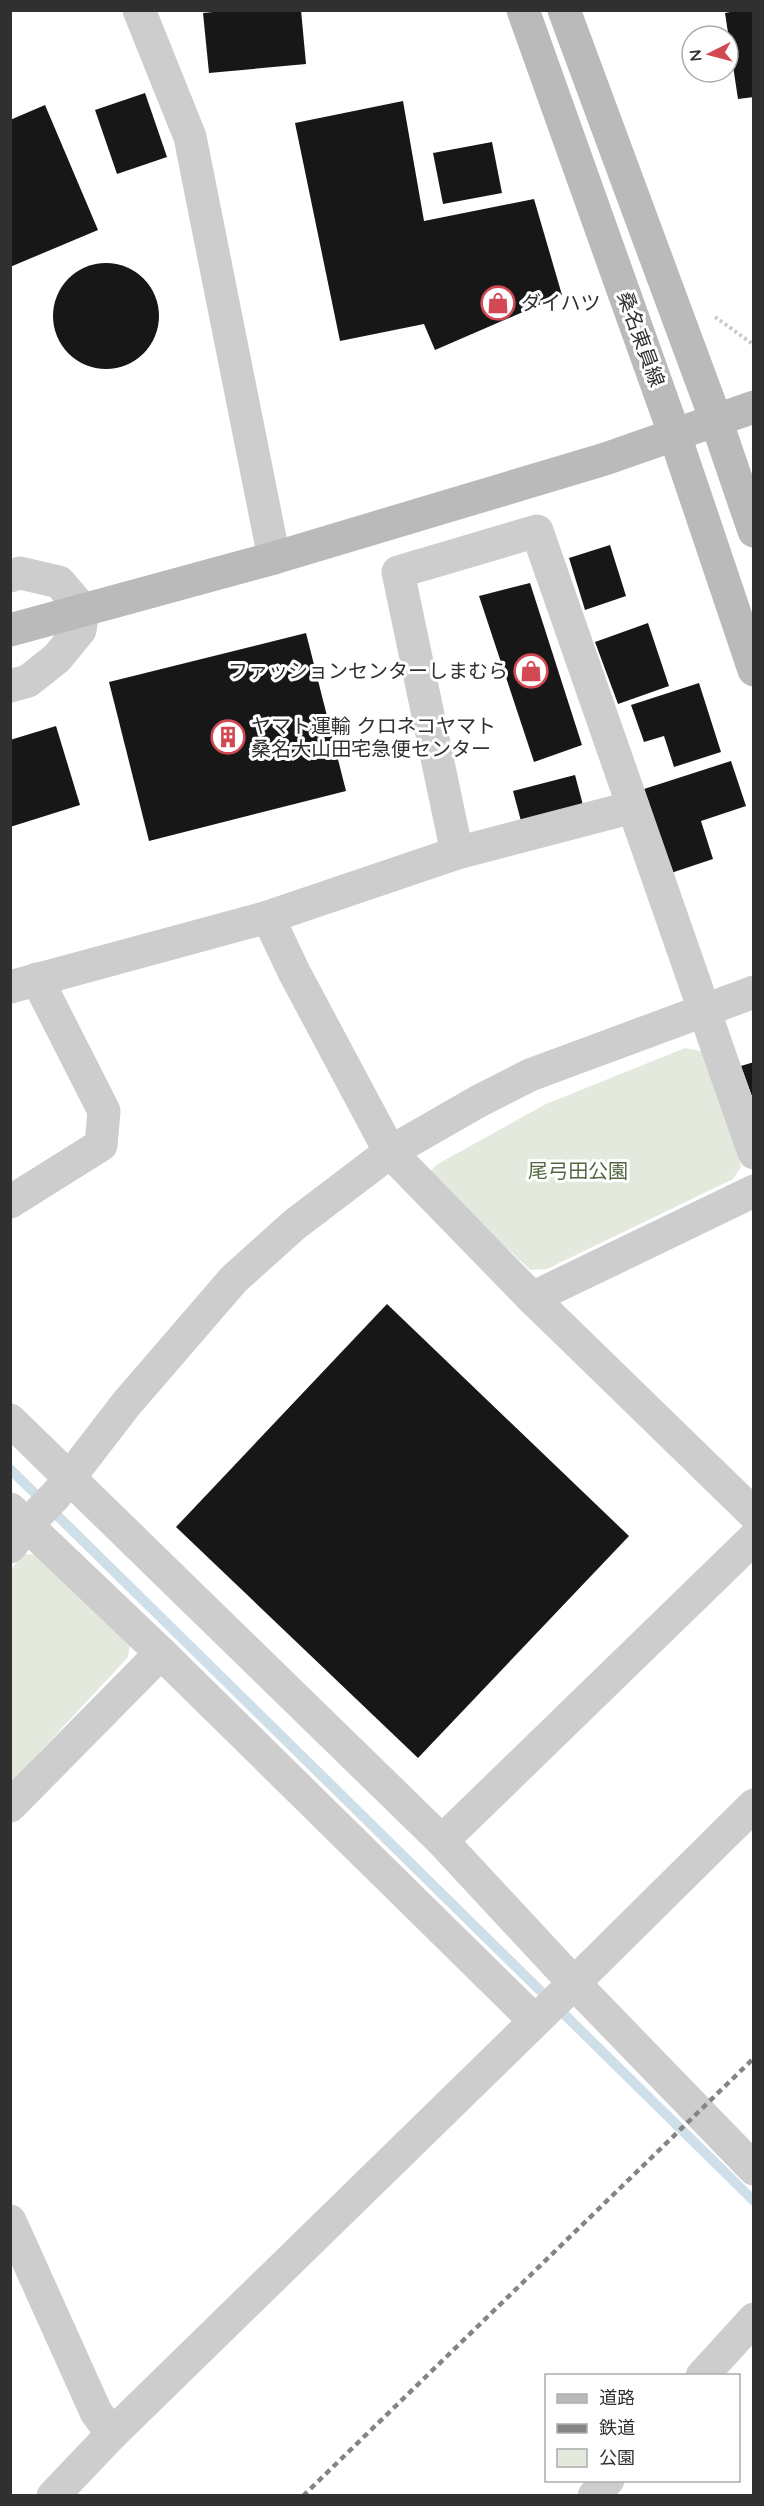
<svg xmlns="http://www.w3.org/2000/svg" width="764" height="2506" viewBox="0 0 764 2506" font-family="Quicksand,'Noto Sans JP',sans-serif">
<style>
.green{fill:#e3e9dd}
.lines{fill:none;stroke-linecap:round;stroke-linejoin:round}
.stream{stroke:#cfdfe9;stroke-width:10}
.building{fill:#171717}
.path{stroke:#cacaca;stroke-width:4;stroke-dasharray:3 3;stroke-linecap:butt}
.street{stroke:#cdcdcd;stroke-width:33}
.secondary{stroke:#bababa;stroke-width:33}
.rail{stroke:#858585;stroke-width:4.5;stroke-dasharray:6 4.5;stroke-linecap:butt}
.labels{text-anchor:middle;stroke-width:6;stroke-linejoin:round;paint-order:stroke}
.poi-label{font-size:20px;fill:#303030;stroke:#fff;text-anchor:start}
.street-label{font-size:20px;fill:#303030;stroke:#fff}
.park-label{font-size:20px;fill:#546842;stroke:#fff}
</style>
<rect width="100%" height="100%" fill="#fff"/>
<!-- green -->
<g class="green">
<path d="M685 1048 705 1052 741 1167 733 1179 547 1269 530 1270 429 1174 436 1165 546 1104Z"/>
<path d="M23 1554 49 1555 132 1632 128 1657 11 1783 10 1571Z"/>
</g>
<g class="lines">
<!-- stream -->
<path class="stream" d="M10 1469 754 2201"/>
</g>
<!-- building -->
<g class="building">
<path d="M232 10H301L306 64 209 73 203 13Z"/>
<path d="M740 10H754V97L738 99 725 13Z"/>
<path d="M145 93 167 157 117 174 95 110Z"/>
<path d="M403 101 424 221 534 199 562 295 435 350 424 324 340 341 295 123Z"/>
<path d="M45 105 98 230 10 267V120Z"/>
<path d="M492 142 502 193 443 204 433 153Z"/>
<circle cx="106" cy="316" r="53"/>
<path d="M610 545 626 596 585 610 569 558Z"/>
<path d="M530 583 582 745 534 762 479 596Z"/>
<path d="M648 623 669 686 618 704 595 642Z"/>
<path d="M306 633 346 791 149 841 109 682Z"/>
<path d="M699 683 721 752 674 767 664 736 644 742 631 705Z"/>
<path d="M56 726 80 805 10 827V740Z"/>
<path d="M731 761 746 806 701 821 713 859 671 873 644 789Z"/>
<path d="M575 775 583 805 521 821 513 791Z"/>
<path d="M754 1062V1099H753L741 1066Z"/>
<path d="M387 1304 629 1536 418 1758 176 1527Z"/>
</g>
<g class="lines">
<!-- path -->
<path class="path" d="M715 317 754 345"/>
<!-- street -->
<g class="street">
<path d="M139 10 190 137 274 558"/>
<path d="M10 576 20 573 59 582 83 610 80 630 57 658 28 681 10 686"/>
<path d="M457 853 398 572 537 531 754 1153"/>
<path d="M268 917 294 972 390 1152 532 1298 754 1514"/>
<path d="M10 987 268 917 457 853 633 807"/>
<path d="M10 1202 101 1145 104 1111 37 979"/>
<path d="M532 1298 754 1191"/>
<path d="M10 1420 442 1841 573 1982 754 2169"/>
<path d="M10 1509 161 1653 535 2021"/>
<path d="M10 1547 27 1525 56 1495 127 1403 234 1279 294 1225 390 1152 479 1101 530 1075 754 992"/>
<path d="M10 1806 161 1653"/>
<path d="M442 1841 754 1538"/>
<path d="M10 2221 96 2412 112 2434"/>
<path d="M702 2376 754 2319"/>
<path d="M53 2496 112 2434 565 1992 754 1805"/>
<path d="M594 2496 608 2480"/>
</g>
<!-- secondary -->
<g class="secondary">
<path d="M523 10 674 433 754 670"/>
<path d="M564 10 716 420 754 531"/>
<path d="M10 630 274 558 605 459 754 407"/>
</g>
<!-- rail -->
<path class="rail" d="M303 2496 754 2058"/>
</g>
<!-- icons -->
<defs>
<g id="shop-ring" transform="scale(1.725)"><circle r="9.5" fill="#fff" stroke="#d24853" stroke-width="1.5"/><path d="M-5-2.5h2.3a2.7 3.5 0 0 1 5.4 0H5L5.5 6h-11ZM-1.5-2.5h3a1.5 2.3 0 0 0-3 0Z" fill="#d24853"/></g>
<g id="building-ring" transform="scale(1.725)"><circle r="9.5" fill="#fff" stroke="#d24853" stroke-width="1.5"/><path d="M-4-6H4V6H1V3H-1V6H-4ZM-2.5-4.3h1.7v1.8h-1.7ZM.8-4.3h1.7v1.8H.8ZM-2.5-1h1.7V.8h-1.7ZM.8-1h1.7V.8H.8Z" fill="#d24853"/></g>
</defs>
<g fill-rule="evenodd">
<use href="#shop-ring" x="498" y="303"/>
<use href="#shop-ring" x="531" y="671"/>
<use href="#building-ring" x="228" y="737"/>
</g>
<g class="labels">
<!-- poi labels -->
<g class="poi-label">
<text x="521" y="310">ダイハツ</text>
<text x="508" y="678" text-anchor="end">ファッションセンターしまむら</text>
<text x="251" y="733">ヤマト運輸 クロネコヤマト<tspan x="251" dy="23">桑名大山田宅急便センター</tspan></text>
</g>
<!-- street labels -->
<g class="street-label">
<text transform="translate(641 339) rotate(70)" y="7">桑名東員線</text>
</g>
<!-- park labels -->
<g class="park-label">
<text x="578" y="1178">尾弓田公園</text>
</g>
</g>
<!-- border -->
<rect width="764" height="2506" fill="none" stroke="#303030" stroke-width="24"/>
<!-- legend -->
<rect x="545" y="2374" width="195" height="108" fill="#ffffff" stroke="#acacac" stroke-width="1.5"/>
<rect x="557" y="2394" width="30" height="9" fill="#bababa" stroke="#acacac" stroke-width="1.5"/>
<text x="599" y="2404" font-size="18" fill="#303030">道路</text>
<rect x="557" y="2424" width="30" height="9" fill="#858585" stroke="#acacac" stroke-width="1.5"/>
<text x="599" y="2434" font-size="18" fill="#303030">鉄道</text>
<rect x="557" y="2449" width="30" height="18" fill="#e3e9dd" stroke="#acacac" stroke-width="1.5"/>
<text x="599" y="2464" font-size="18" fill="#303030">公園</text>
<!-- north arrow -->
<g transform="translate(710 54) rotate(264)"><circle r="28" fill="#ffffff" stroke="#acacac" stroke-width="1.5"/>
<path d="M0-4.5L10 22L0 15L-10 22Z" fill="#d24853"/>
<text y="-9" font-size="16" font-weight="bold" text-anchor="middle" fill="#303030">N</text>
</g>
</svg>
